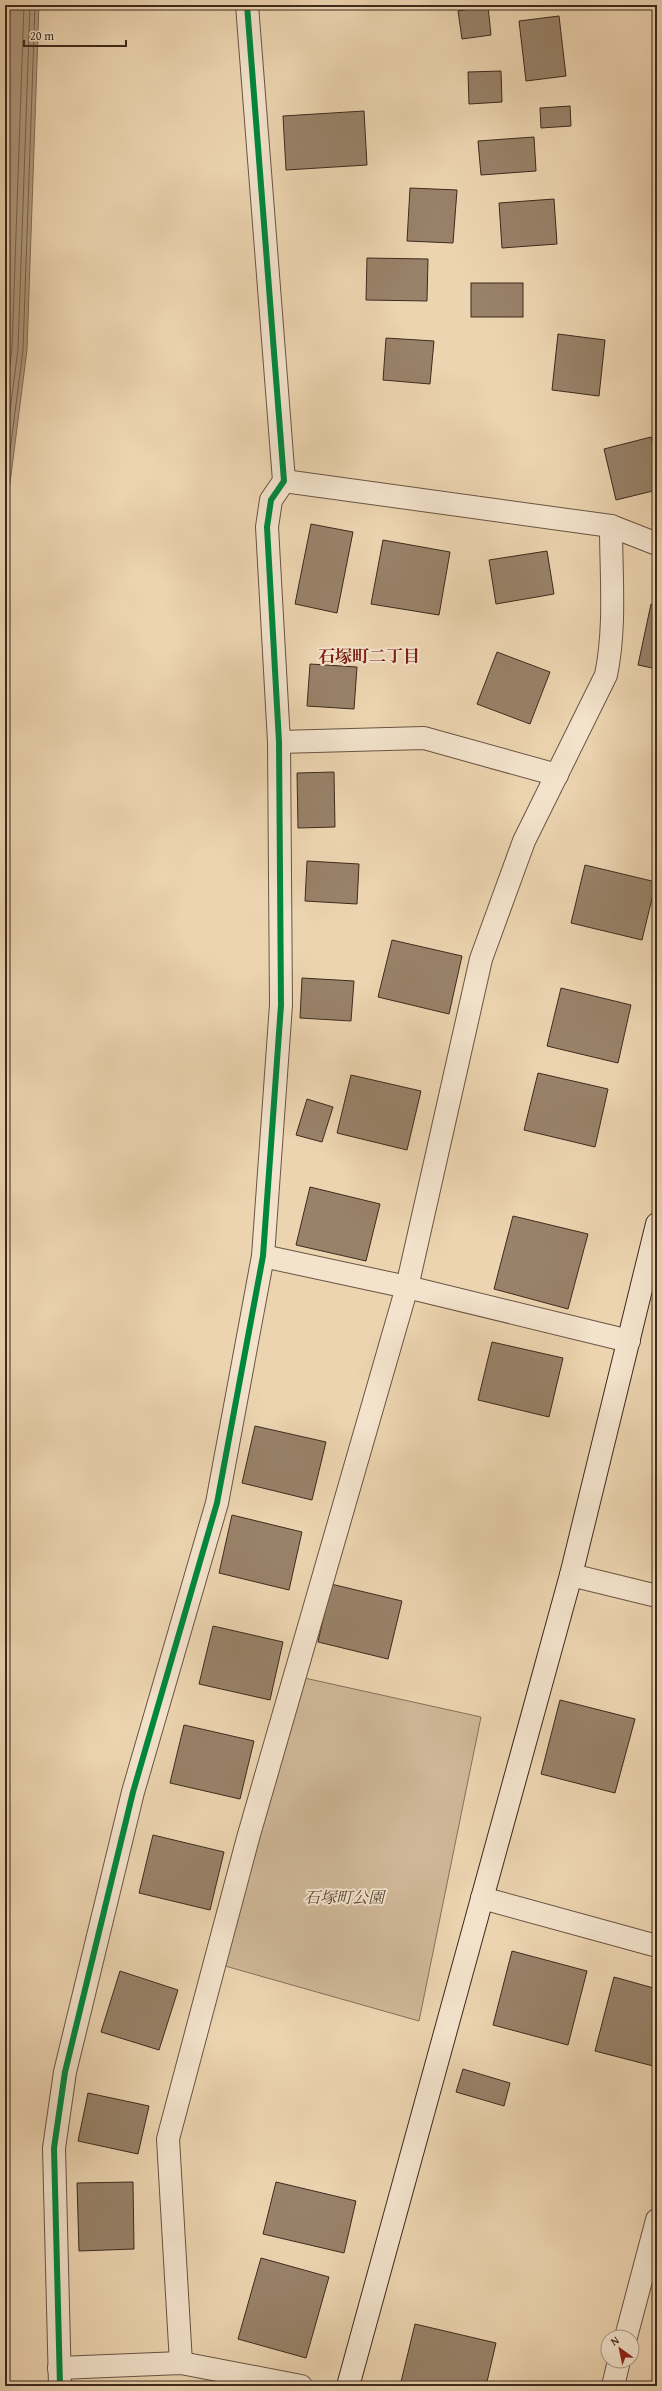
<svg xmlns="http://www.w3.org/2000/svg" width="662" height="2391" viewBox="0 0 662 2391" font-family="'Gentium Book Plus','Noto Serif JP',serif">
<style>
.green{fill:#ceb797;stroke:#86705a}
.water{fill:#b19a7e;stroke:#836d57}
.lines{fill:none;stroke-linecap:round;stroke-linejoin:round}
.shore{stroke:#78624e;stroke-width:1}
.building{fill:#988269;stroke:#3e2a1d}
.street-casing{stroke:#6a5442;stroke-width:24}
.secondary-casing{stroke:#3e2a1d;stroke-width:24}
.street{stroke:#f3e3cc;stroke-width:22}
.secondary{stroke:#f3e3cc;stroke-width:22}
.cycleway-casing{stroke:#f3e3cc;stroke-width:8}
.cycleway{stroke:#00873e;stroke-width:6}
.labels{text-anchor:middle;stroke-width:4;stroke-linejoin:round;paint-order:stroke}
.park-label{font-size:16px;font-style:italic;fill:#5b4635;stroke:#f3e3cc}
.neighbourhood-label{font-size:17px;font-weight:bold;fill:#7a1f14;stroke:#f3e3cc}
</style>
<rect width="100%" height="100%" fill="#ecd4b0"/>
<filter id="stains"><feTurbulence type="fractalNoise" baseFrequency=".005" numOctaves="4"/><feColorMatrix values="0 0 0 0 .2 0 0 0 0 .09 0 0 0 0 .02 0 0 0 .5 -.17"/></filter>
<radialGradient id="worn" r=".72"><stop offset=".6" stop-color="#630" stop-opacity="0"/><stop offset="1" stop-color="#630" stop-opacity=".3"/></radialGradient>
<!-- green -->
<path class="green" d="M300 1677 481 1717 419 2021 225 1966Z"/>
<!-- water -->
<path class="water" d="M5 5H39L27 350 5 522Z"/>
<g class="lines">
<!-- shore -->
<g class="shore">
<path d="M5 402 12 349 24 5"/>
<path d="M5 450 18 349 30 5"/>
<path d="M5 490 23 350 35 5"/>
</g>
</g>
<!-- building -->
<g class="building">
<path d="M488 6 491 35 462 39 458 11Z"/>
<path d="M559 16 566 76 526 81 519 21Z"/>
<path d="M501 71 502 102 469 104 468 72Z"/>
<path d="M570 106 571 126 541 128 540 108Z"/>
<path d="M364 111 367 165 286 170 283 116Z"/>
<path d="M534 137 536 171 481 175 478 141Z"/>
<path d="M410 188 457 190 453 243 407 241Z"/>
<path d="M554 199 557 244 502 248 499 203Z"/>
<path d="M367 258 428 259 427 301 366 300Z"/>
<rect x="471" y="283" width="52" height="34"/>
<path d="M558 334 605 340 599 396 552 390Z"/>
<path d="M386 338 434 341 430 384 383 380Z"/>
<path d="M651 437 657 462V490L616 500 604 449Z"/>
<path d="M311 524 353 532 337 613 295 604Z"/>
<path d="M383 540 450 552 439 615 371 604Z"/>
<path d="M547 551 554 594 496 604 489 560Z"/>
<path d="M651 604 657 606V669L638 665Z"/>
<path d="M497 652 550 672 530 724 477 704Z"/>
<path d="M310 664 357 667 354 709 307 706Z"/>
<path d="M334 772 335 827 298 828 297 773Z"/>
<path d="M307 861 359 864 357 904 305 901Z"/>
<path d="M585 865 656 882 642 940 571 923Z"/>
<path d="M392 940 462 956 449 1014 378 997Z"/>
<path d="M302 978 354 981 351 1021 300 1018Z"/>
<path d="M561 988 631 1005 618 1063 547 1046Z"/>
<path d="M538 1073 608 1089 595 1147 524 1130Z"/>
<path d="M351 1075 421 1091 407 1150 337 1133Z"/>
<path d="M307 1099 333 1107 322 1142 296 1135Z"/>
<path d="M310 1187 380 1204 366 1261 296 1245Z"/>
<path d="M513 1216 588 1234 568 1309 494 1289Z"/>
<path d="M492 1342 563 1358 549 1417 478 1400Z"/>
<path d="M255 1426 326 1442 312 1500 242 1483Z"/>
<path d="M232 1515 302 1532 289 1590 219 1573Z"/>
<path d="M331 1584 402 1601 388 1659 318 1642Z"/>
<path d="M213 1626 283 1642 270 1700 199 1684Z"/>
<path d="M560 1700 635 1719 615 1793 541 1774Z"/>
<path d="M184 1725 254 1741 240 1799 170 1783Z"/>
<path d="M153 1835 224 1852 210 1910 139 1893Z"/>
<path d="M512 1951 587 1971 568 2045 493 2025Z"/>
<path d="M120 1971 178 1990 159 2050 101 2032Z"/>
<path d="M614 1977 657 1989V2067L595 2051Z"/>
<path d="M463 2069 510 2083 504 2106 456 2092Z"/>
<path d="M88 2093 149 2106 138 2154 78 2141Z"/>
<path d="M133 2182 134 2249 79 2251 77 2183Z"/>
<path d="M276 2182 356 2201 344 2253 263 2234Z"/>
<path d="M261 2258 329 2277 306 2358 238 2339Z"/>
<path d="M415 2324 496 2343 486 2386H400Z"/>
</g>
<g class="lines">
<!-- street casing -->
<g class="street-casing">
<g id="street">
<path d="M284 481 611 526 657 544"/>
<path d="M279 742 424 738 557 775"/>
<path d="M263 1256 407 1287 629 1341"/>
<path d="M571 1575 657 1596"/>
<path d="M482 1898 657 1946"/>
<path d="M626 2337 657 2220"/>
<path d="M181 2363 168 2139 248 1838 407 1287 481 959 524 841 606 675C616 627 611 575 611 526"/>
<path d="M59 2368 181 2363 301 2386"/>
<path d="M60 2386 54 2148 65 2072 133 1792 217 1503 263 1256 281 1005 279 742 267 527 271 500 284 481 247 5"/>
<path d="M613 2386 619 2361"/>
</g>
</g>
<!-- secondary casing -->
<g class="secondary-casing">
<path id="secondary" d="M348 2386 571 1575 657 1224"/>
</g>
<!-- street -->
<use href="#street" class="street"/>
<!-- secondary -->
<use href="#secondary" class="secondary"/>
<!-- cycleway casing -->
<g class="cycleway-casing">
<path id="cycleway" d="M60 2386 54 2148 65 2072 133 1792 217 1503 263 1256 281 1005 279 742 267 527 271 500 284 481 247 5"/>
</g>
<!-- cycleway -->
<use href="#cycleway" class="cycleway"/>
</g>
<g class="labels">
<!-- park labels -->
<g class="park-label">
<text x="344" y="1903">石塚町公園</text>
</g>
<!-- neighbourhood labels -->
<g class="neighbourhood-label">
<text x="369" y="662">石塚町二丁目</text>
</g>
</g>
<!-- margin -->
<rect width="662" height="2391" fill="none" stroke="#ecd4b0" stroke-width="20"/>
<rect x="6" y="6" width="650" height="2379" fill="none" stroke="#3e2a1d" stroke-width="2"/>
<rect x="10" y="10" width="642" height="2371" fill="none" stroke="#3e2a1d"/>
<!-- north arrow -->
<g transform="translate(620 2349) rotate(327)"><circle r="19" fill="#f3e3cc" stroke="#ab9986"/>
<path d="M0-3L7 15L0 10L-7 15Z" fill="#8f2418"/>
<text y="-6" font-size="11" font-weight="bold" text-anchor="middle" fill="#3e2a1d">N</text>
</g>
<!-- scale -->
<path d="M24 40v6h102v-6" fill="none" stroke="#3e2a1d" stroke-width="2"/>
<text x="30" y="40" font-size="12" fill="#3e2a1d" stroke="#f3e3cc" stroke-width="3" paint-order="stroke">20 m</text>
<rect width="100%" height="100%" filter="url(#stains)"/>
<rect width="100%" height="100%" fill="url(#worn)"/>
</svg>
